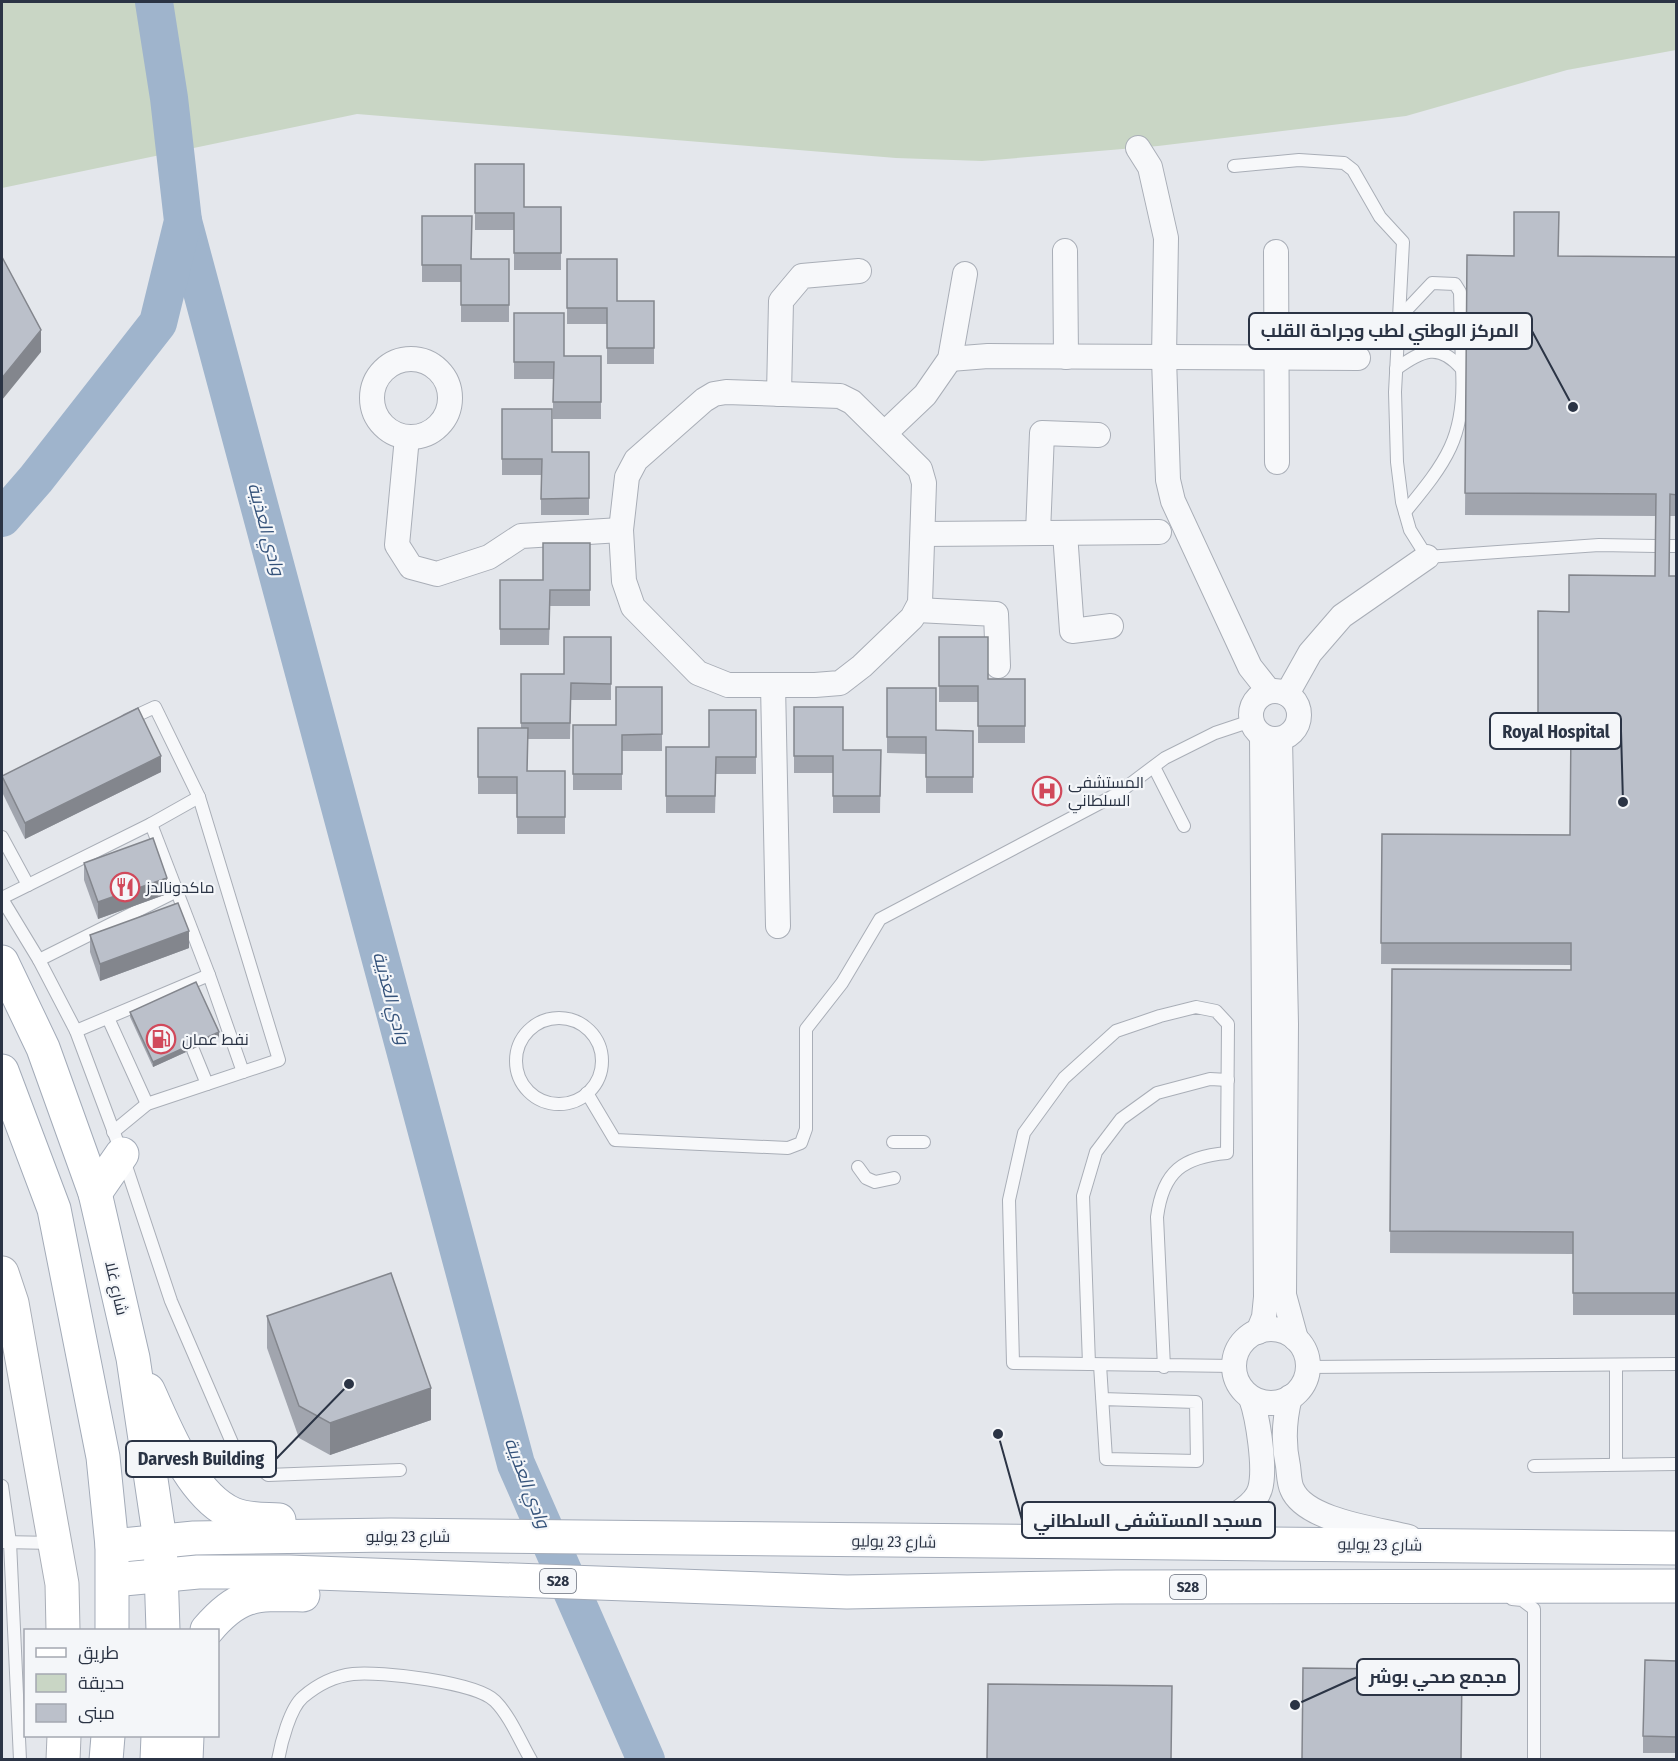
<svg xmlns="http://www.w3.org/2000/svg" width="1678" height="1761" viewBox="0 0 1678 1761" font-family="'Fira Sans Condensed',Cairo,sans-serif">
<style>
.green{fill:#c9d6c5}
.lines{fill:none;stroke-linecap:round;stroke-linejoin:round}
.river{stroke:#9fb4cc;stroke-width:38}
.lane-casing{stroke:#a9aeb7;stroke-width:14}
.street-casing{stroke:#a9aeb7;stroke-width:26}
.secondary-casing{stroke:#a9aeb7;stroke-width:35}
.primary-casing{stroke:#a3abb8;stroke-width:35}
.lane{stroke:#f7f8fa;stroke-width:12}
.street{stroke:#f7f8fa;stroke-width:24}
.secondary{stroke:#fff;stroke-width:33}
.primary{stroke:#fff;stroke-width:33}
.wall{fill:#a1a5ae}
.shaded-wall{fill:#83868d}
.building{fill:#bbc0ca;stroke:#83868d;stroke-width:1.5}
.labels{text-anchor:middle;stroke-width:4.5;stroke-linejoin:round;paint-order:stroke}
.shield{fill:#f4f6f9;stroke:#676e7b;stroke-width:1.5}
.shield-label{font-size:15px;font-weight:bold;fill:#2b3445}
.poi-label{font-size:16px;fill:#2b3445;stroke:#f4f6f9;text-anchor:start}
.street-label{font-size:16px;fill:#2b3445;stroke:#f4f6f9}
.water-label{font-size:18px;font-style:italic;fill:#34527a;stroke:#f4f6f9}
.leader{fill:none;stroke:#2b3445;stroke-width:2}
.callout-dot{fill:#2b3445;stroke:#f4f6f9;stroke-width:2}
.callout{fill:#f4f6f9;stroke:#2b3445;stroke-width:2}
.callout-label{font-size:18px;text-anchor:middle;font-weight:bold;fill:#2b3445}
</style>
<rect width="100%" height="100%" fill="#e4e7ec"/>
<!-- green -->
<path class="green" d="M2 2H1676V50L1567 70 1406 116 1158 146 982 161 896 158 357 114 2 188Z"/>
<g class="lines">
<!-- river -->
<g class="river">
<path d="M183 221 516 1464 646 1760"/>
<path d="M2 518 36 479 158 323 183 221 169 98 154 2"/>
</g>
<!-- lane casing -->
<g class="lane-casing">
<g id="lane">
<path d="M1234 166 1299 160 1344 163 1353 170 1380 217 1403 242 1395 392 1397 462 1402 502 1410 530 1427 557 1599 545 1656 546"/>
<path d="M1398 319 1432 283 1455 284 1460 292 1462 369"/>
<path d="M1396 369C1422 350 1439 342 1462 369 1466 437 1446 462 1405 512"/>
<path d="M1669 546H1676"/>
<path d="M1154 767 1184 826"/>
<path d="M151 824 209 975"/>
<path d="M2 837 28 885"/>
<path d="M2 898 151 824 199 797 155 707 127 720"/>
<path d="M2 899 39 960 76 1031 122 1154 171 1301 233 1445 268 1475 400 1470"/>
<path d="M39 960 177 891"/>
<path d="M108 1018 147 1104"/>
<circle cx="559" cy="1061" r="43"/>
<path d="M76 1031 209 975 243 1072"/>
<path d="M187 1035 207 1084"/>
<path d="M587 1093 615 1140 788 1148 801 1143 806 1129V1029L842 983 880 919 1117 794 1165 758 1215 733 1251 721"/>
<path d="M113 1132 147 1104 279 1060 199 797"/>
<path d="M893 1142H924"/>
<path d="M858 1167 866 1178 875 1182 894 1178"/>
<path d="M1089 1364 1083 1196 1096 1152 1121 1119 1157 1093 1210 1079 1228 1080"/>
<path d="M1100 1365 1106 1459 1197 1461 1196 1402 1102 1399"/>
<path d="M1616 1365V1464"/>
<path d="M1164 1367 1157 1217C1163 1171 1183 1157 1227 1153L1228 1024 1216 1011 1196 1007 1160 1016 1116 1031 1064 1078 1024 1133 1009 1200 1013 1363 1234 1366"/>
<path d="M1308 1367 1676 1364"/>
<path d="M1534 1466 1676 1464"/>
<path d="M2 1486 10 1542 20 1760"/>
<path d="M2 1542 54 1543"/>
<path d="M1512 1599 1522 1600 1534 1609V1760"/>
<path d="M278 1760C281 1743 290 1708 303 1697 317 1685 335 1676 353 1674 380 1671 476 1682 495 1701 510 1716 520 1741 531 1760"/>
</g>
</g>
<!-- street casing -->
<g class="street-casing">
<g id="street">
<path d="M1138 148 1150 167 1166 238 1164 358 1168 480 1173 501 1250 667 1269 691"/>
<path d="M1065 251 1066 357"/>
<path d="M1276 252 1277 462"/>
<circle cx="411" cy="398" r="39"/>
<path d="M950 359 988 356 1358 358"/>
<path d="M726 392 840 396 852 402 920 469 924 483 920 603 912 618 862 666 840 683 815 685H728L698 673 633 607 624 581 621 530 627 477 636 460 704 400 714 394Z"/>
<path d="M779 394 781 301 802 276 859 271"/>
<path d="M885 433 925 395 950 359 965 274"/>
<path d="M407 437 397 545 411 567 437 574 489 557 521 536 621 530"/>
<path d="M1038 533 1042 433 1098 435"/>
<path d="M1065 533 1072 631 1111 626"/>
<path d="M923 534 1159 532"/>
<path d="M917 610 996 614 998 666"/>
<path d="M773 685 778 926"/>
<circle cx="1275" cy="715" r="24"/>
<path d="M1287 694 1310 653 1342 616 1427 557"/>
<path d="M1280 739 1286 1024 1284 1295 1296 1339"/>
<circle cx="1271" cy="1366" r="37"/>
<path d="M1258 1332 1264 1317 1266 1297 1262 736"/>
<path d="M1290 1397C1284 1420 1283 1443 1288 1466 1289 1473 1289 1483 1292 1489 1305 1521 1378 1529 1409 1537"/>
<path d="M1158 1532C1179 1528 1202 1527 1222 1521 1235 1517 1256 1503 1260 1489 1266 1469 1258 1418 1251 1398"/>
</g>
</g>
<!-- secondary casing -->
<g class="secondary-casing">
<g id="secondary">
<path d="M2 1273 12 1303 62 1584 63 1630"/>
<path d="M63 1760 64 1736"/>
</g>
</g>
<!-- primary casing -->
<g class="primary-casing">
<g id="primary">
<path d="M2 962 43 1048 95 1193 133 1358 160 1540 163 1630"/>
<path d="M2 1071 54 1209 103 1457 112 1546V1630"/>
<path d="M95 1193 122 1154"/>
<path d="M148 1390C166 1429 191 1496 233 1514 247 1520 264 1519 279 1520"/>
<path d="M112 1546 194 1538 391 1535 1676 1548"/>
<path d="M113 1580 198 1572H289L847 1592 1116 1587 1676 1586"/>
<path d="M207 1630C239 1592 256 1594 303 1595"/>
<path d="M106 1760 108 1736"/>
<path d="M157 1760 158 1736"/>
<path d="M186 1760 187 1736"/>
</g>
</g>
<!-- lane -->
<use href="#lane" class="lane"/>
<!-- street -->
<use href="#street" class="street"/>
<!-- secondary -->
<use href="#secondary" class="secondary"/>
<!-- primary -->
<use href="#primary" class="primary"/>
</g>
<!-- wall -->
<g class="wall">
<path d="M475 164 524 207H561V270H514V230H475Z"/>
<path d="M422 216 471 259H509V322H461V282H422Z"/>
<path d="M1467 255 1677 257V516H1670L1669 576H1677V1315H1573V1254L1390 1253 1392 969 1571 970V965L1381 964 1382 834 1570 835V749H1538V611L1569 612 1655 576 1656 516 1465 515Z"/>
<path d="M567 259 617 301H654V364H607V324H567Z"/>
<path d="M514 313 564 356H601V419H553V379H514Z"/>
<path d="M502 409 552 452H589V515H541V475H502Z"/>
<path d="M590 543V606H550L549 645H500V580H543Z"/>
<path d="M611 637V700H571L570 739H528L527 771H565V834H517V794H478V728H521V674H564Z"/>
<path d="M939 637 988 679H1025V743H978V702H939Z"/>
<path d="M662 687V751H622V790H573V725H616Z"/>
<path d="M887 688 936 730 973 731V793H926V754L887 753Z"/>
<path d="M794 707 843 750H881L880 813H833V773H794Z"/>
<path d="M756 710V774H716L715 813H666V747H709Z"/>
<path d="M161 772 25 839 2 792V776Z"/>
<path d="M84 863 167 894 98 919 84 880Z"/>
<path d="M90 935 189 948 100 981 90 952Z"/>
<path d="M130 1012 219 1037 153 1067 130 1017Z"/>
<path d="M267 1316 431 1420 330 1455 299 1438 267 1348Z"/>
<path d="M1677 1661V1753H1643V1736Z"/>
</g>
<!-- shaded-wall -->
<g class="shaded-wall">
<path d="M41 330V352L2 400V378Z"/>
<path d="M161 756V772L25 839V823Z"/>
<path d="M167 878V894L98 919V902Z"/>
<path d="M189 931V948L100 981V964Z"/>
<path d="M219 1032V1037L153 1067V1062Z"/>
<path d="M431 1388V1420L330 1455V1423Z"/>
</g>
<!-- building -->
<g class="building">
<path d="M475 164H524V207H561V253H514V213H475Z"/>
<path d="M1514 212H1559L1558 256 1677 257V495L1670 494 1669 576H1677V1293H1573V1232L1390 1231 1392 969 1571 970V943H1381L1382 834 1570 835 1571 727H1538V611L1569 612V575L1655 576 1656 494 1465 493 1467 255 1514 256Z"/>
<path d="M422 216H472L471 259H509V305H461V265H422Z"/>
<path d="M2 257 41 330 2 378Z"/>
<path d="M567 259H617V301H654V348H607V308H567Z"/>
<path d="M514 313H564V356H601V402H553L554 362H514Z"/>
<path d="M502 409H552V452H589V498L541 499 542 459H502Z"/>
<path d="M543 543H590V590H550L549 629H500V580H543Z"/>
<path d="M564 637H611V684L571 683 570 723H521V674H564Z"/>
<path d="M939 637H988V679H1025V726H978V686H939Z"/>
<path d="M616 687H662V734L622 735V774H573V725H616Z"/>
<path d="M887 688H936V730L973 731V777H926V737H887Z"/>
<path d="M794 707H843V750H881L880 796H833V756H794Z"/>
<path d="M138 708 161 756 25 823 2 776Z"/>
<path d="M709 710H756V757H716L715 796H666V747H709Z"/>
<path d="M478 728H528L527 771H565V817H517V777H478Z"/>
<path d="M153 838 167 878 98 902 84 863Z"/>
<path d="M178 903 189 931 100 964 90 935Z"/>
<path d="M196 982 219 1032 153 1062 130 1012Z"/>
<path d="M391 1273 431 1388 330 1423 299 1406 267 1316Z"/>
<path d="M1645 1660 1677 1661V1737L1643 1736Z"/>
<path d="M1303 1668 1462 1670 1461 1760H1302Z"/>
<path d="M988 1684 1172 1686 1171 1760H987Z"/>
</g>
<!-- icons -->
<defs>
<g id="hospital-ring" transform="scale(1.5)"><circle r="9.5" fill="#f4f6f9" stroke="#d1495b" stroke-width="1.5"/><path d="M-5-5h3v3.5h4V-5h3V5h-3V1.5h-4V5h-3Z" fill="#d1495b"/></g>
<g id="restaurant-ring" transform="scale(1.5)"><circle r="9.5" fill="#f4f6f9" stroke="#d1495b" stroke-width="1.5"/><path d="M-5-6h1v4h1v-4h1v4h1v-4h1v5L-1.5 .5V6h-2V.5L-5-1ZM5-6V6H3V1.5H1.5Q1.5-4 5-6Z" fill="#d1495b"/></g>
<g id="fuel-ring" transform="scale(1.5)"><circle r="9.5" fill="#f4f6f9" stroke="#d1495b" stroke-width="1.5"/><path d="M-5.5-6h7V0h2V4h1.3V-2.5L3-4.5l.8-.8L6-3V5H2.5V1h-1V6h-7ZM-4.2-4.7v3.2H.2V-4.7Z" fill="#d1495b"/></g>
</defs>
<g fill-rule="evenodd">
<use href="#hospital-ring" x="1047" y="791"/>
<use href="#restaurant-ring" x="125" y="887"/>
<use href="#fuel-ring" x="161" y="1039"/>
</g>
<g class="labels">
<!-- shield labels -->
<g class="shield">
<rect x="540" y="1569" width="36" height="24" rx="4.5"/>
<rect x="1170" y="1575" width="36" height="24" rx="4.5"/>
</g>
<g class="shield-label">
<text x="558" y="1586">S28</text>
<text x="1188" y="1592">S28</text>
</g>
<!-- poi labels -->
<g class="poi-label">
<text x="1068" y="788">المستشفى<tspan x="1068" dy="18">السلطاني</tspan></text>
<text x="146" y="893">ماكدونالدز</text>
<text x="182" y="1045">نفط عمان</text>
</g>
<!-- street labels -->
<g class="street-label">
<text transform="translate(117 1288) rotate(77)" y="6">شارع غلا</text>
<text x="408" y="1542">شارع 23 يوليو</text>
<text transform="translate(894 1541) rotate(1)" y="6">شارع 23 يوليو</text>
<text transform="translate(1380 1544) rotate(1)" y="6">شارع 23 يوليو</text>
</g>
<!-- water labels -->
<g class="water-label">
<text transform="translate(266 529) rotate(75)" y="6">وادي العذيبة</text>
<text transform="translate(391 998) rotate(75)" y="6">وادي العذيبة</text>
<text transform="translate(527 1483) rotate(69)" y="6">وادي العذيبة</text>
</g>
</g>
<!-- callouts -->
<path class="leader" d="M1573 407L1532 331M1623 802L1621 731M349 1384L276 1459M998 1434L1022 1520M1295 1705L1357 1677"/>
<g class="callout-dot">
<circle cx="1573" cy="407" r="6"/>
<circle cx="1623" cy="802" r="6"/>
<circle cx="349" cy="1384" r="6"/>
<circle cx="998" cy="1434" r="6"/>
<circle cx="1295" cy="1705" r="6"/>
</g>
<g class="callout">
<rect x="1249" y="313" width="283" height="36" rx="6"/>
<rect x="1490" y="713" width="131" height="36" rx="6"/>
<rect x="126" y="1441" width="150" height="36" rx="6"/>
<rect x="1022" y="1502" width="253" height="36" rx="6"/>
<rect x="1357" y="1659" width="162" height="36" rx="6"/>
</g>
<g class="callout-label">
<text x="1390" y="337">المركز الوطني لطب وجراحة القلب</text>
<text x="1556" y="738">Royal Hospital</text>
<text x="201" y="1465">Darvesh Building</text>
<text x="1148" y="1527">مسجد المستشفى السلطاني</text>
<text x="1438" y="1683">مجمع صحي بوشر</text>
</g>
<!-- border -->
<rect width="1678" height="1761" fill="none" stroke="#2b3445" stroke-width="6"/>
<!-- legend -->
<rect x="24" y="1629" width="195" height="108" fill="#f4f6f9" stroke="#a4a8b1" stroke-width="1.5"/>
<rect x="36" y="1648" width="30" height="9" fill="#ffffff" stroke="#a4a8b1" stroke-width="1.5"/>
<text x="78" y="1659" font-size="18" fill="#2b3445">طريق</text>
<rect x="36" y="1674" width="30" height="18" fill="#c9d6c5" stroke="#a4a8b1" stroke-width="1.5"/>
<text x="78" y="1689" font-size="18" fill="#2b3445">حديقة</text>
<rect x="36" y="1704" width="30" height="18" fill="#bbc0ca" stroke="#a4a8b1" stroke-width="1.5"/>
<text x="78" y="1719" font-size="18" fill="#2b3445">مبنى</text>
</svg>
